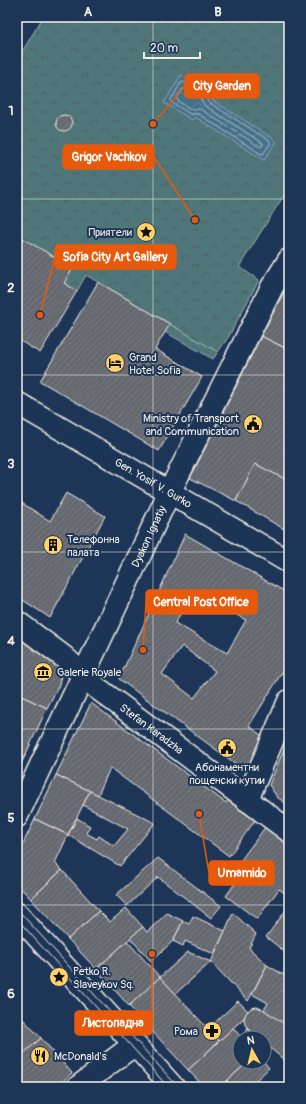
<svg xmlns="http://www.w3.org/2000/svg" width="306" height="1104" viewBox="0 0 306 1104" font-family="Pangolin,sans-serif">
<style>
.grass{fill:#507679;stroke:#a2b4b0}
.park{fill:url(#park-crowns);stroke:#a2b4b0}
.water{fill:url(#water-waves);stroke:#8ba4b0}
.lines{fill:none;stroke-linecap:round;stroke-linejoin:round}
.shore{stroke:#aebdc2;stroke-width:1}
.building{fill:url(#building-hatch);stroke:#f4f1e8;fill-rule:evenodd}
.minor-casing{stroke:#f4f1e8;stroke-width:25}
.minor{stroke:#1d3557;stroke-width:22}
.tram{stroke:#f4f1e8;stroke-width:1}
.grid{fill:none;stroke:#f4f1e8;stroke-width:1;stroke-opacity:0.55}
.labels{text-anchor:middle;stroke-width:4;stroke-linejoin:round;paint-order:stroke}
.poi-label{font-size:11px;fill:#f4f1e8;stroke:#1d3557;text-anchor:start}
.street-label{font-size:11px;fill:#f4f1e8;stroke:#1d3557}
.leader{fill:none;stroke:#e8590c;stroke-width:1.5}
.callout-dot{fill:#e8590c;stroke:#1d3557;stroke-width:1.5}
.callout{fill:#e8590c;stroke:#e8590c;stroke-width:1.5}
.callout-label{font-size:12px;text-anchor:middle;font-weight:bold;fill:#fff}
.neatline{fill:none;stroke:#f4f1e8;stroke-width:1.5}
.grid-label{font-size:13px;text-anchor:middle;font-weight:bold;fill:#f4f1e8}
</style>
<defs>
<pattern id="park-crowns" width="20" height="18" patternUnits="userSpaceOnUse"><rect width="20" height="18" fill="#507679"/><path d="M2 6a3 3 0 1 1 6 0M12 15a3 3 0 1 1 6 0" fill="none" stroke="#4c5f60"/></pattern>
<pattern id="water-waves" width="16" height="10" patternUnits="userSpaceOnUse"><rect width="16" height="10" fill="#45708a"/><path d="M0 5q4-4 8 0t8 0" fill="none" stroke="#60859a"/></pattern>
<pattern id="building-hatch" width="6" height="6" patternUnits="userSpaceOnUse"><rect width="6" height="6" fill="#666770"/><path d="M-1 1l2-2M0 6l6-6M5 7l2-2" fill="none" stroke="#7c7d84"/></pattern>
</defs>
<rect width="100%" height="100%" fill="#1d3557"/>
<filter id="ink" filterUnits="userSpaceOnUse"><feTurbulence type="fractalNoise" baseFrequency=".025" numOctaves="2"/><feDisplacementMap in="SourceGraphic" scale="8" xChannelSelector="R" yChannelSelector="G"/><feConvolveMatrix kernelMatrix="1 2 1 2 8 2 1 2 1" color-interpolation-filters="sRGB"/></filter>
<g filter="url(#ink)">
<!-- grass -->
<path class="grass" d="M170 324 218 352 213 359 165 332Z"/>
<!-- park -->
<path class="park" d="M43 17H289V187L239 267 259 280 229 336 218 352 86 275 77 291 64 283 17 235V60Z"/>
<!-- water -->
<path class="water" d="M181 75 211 94 209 98 277 141 264 160 195 117 192 120 164 103Z"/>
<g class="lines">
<!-- shore -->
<g class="shore">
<path d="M182 82H184L205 95 208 102 270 141V144L264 153 261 154 198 114H190L171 102V100Z"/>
<path d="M183 89H186L200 98 205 106 263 143 262 146 260 147 200 109H190L178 101 177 98Z"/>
</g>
</g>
<!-- building -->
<g class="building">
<circle cx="64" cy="123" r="8"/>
<path d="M17 235 73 268 64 283 77 291 40 353 17 339Z"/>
<path d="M98 282 170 324 155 349 202 377 159 451 40 381Z"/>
<path d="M284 292 289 295V350L261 336Z"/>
<path d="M261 336 289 350V469L284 479 255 464 236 501 190 478Z"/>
<path d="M255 464 289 481V532L236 501Z"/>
<path d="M66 493 105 516 50 618 17 596V574L19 571 17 570V500L50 521Z"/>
<path d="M185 534 289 594V661L249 726 266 739 251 775 119 679ZM194 591 246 620 227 653 175 623ZM182 646 215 671 194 698 162 674Z"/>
<path d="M17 634 60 667 61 675 59 685 47 708 17 694Z"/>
<path d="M17 694 47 708 24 758 17 755Z"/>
<path d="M91 703 226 803 232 795 259 815 229 856 110 768 98 795 56 775Z"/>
<path d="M289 737V806L277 797 269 785Z"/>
<path d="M17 755 24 758 17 772Z"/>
<path d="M56 775 90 791 68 835 35 819Z"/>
<path d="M90 791 155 823 120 866 68 835 77 818 90 826 86 833 97 839 99 836 114 846 128 829 83 805Z"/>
<path d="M35 819 68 835 55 863 62 870 31 899 17 884V856Z"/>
<path d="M269 822 289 837V891L286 894 279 889 257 919 226 896 248 865 241 860Z"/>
<path d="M158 858 221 906 211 918 158 877 127 906 116 895Z"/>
<path d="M62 870 99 911 68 939 31 899Z"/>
<path d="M289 906V955L266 937Z"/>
<path d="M126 908 143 927 96 969 68 939 99 911 110 922Z"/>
<path d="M167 913 183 921 173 941 151 961 130 938 143 927 147 932Z"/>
<path d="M233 913 256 934 249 948 267 965 248 1001 211 962Z"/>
<path d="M193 916 225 931 214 954 185 941 183 946 173 941 183 921 189 924Z"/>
<path d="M127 941 160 977 129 1006 96 969Z"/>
<path d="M188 952 211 962 175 994 160 977Z"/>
<path d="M267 965 289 978 288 1027 264 1010 268 1003 252 994Z"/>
<path d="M160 977 219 1041 188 1070 129 1006Z"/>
<path d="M238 1001 248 1011 244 1018 219 1041 208 1029Z"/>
<path d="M257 1007 264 1010 289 1027V1064L264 1043V1038H259L245 1025 244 1019 246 1013 251 1008Z"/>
<path d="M17 1013 41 1038 17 1059Z"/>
<path d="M233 1028 241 1037 248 1029 259 1038H240V1062H248L220 1087H204L188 1070Z"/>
<path d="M41 1038 72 1073 56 1087H17V1080L22 1075 17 1069V1059Z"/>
<path d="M248 1062H264L269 1068 255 1081 261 1087H220Z"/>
</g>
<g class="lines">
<!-- minor casing -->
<g class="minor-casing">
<g id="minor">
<path id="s1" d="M17 403 289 562"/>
<path id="s2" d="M17 622 64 657 97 688 289 831"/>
<path d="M247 800 289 701"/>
<path id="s3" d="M17 816 169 493 272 287 289 260"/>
<path d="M17 914 173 1087"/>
<path d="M78 1087 135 1044"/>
</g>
</g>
<!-- minor -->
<use href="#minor" class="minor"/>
<!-- tram -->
<g class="tram">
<path d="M17 909 178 1087"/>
<path d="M17 919 168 1087"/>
</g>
</g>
</g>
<!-- grid -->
<path class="grid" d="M153 17V1087M17 199H289M17 375H289M17 552H289M17 729H289M17 905H289"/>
<!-- icons -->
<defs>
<g id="sight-disc" transform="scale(1)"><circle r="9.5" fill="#ffd166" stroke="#1d3557"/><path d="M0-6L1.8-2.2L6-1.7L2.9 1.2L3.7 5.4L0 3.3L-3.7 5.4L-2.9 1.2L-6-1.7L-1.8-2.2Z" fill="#111"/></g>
<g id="hotel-disc" transform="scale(1)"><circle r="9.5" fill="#ffd166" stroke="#1d3557"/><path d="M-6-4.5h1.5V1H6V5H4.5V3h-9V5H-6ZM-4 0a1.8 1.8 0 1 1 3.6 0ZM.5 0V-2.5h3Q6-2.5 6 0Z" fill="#111"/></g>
<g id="civic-disc" transform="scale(1)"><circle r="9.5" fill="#ffd166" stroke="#1d3557"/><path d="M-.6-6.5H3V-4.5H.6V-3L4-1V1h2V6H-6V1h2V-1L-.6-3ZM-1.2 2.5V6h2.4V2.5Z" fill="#111"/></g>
<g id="building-disc" transform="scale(1)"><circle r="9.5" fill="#ffd166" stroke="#1d3557"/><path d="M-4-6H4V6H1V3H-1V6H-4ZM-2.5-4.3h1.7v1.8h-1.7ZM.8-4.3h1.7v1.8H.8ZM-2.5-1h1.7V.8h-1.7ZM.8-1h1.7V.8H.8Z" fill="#111"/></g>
<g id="museum-disc" transform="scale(1)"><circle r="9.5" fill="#ffd166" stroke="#1d3557"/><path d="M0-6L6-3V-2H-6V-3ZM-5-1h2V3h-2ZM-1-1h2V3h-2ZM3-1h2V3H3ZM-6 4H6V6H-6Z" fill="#111"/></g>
<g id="pharmacy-disc" transform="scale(1)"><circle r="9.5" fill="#ffd166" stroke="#1d3557"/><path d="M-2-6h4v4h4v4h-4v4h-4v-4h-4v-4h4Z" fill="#111"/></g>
<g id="restaurant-disc" transform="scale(1)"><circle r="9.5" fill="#ffd166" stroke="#1d3557"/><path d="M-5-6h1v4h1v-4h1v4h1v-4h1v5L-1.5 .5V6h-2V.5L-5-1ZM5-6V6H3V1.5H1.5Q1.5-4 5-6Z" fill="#111"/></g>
</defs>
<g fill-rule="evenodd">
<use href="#sight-disc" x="146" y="232"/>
<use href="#hotel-disc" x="115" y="363"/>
<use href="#civic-disc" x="253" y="424"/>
<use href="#building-disc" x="53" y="545"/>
<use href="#museum-disc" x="43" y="672"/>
<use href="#civic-disc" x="227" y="748"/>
<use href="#sight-disc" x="59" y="977"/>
<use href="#pharmacy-disc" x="212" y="1031"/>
<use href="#restaurant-disc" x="40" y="1056"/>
</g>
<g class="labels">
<!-- poi labels -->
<g class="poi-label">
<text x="132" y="236" text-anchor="end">Приятели</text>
<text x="129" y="361">Grand<tspan x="129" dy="13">Hotel Sofia</tspan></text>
<text x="239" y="422" text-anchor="end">Ministry of Transport<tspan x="239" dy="13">and Communication</tspan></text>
<text x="67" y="543">Телефонна<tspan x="67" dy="13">палата</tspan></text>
<text x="57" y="676">Galerie Royale</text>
<text x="227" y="771" text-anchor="middle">Абонаментни<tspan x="227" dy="13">пощенски кутии</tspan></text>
<text x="73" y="975">Petko R.<tspan x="73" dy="13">Slaveykov Sq.</tspan></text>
<text x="198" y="1035" text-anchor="end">Рома</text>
<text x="54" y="1060">McDonald's</text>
</g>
<!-- street labels -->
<g class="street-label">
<text dy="4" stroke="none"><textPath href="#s1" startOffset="158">Gen. Yosif V. Gurko</textPath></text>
<text dy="4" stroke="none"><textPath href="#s3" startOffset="309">Dyakon Ignatiy</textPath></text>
<text dy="4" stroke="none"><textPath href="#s2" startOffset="172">Stefan Karadzha</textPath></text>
</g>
</g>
<!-- callouts -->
<path class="leader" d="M153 124L185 86M195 220L154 157M40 315L55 257M143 650L146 602M199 814L209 873M152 954L152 1023"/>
<g class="callout-dot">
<circle cx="153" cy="124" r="4"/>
<circle cx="195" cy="220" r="4"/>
<circle cx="40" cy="315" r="4"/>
<circle cx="143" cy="650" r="4"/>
<circle cx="199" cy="814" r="4"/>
<circle cx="152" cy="954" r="4"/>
</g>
<g class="callout">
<rect x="185" y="74" width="74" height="24" rx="4"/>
<rect x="63" y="145" width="91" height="24" rx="4"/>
<rect x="55" y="245" width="121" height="24" rx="4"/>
<rect x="146" y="590" width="111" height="24" rx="4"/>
<rect x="209" y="861" width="65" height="24" rx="4"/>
<rect x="75" y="1011" width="77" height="24" rx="4"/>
</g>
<g class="callout-label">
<text x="222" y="90">City Garden</text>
<text x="109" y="161">Grigor Vachkov</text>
<text x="115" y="261">Sofia City Art Gallery</text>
<text x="201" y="606">Central Post Office</text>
<text x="242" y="877">Umamido</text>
<text x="113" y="1027">Листопадна</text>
</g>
<!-- margin -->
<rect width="306" height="1104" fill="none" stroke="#1d3557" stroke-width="44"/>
<!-- north arrow -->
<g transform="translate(252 1050) rotate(352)"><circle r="19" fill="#1d3557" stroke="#738091"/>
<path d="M0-3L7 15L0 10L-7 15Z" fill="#ffd166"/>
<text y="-6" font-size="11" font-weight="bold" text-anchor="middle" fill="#f4f1e8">N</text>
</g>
<!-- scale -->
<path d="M144 52v6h56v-6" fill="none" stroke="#f4f1e8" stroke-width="2"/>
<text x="150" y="52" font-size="12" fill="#f4f1e8" stroke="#1d3557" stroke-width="3" paint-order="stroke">20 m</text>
<rect x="22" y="22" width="262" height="1060" class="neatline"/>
<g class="grid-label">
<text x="88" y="16">A</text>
<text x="218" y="16">B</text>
<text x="11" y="115">1</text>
<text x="11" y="292">2</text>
<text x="11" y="468">3</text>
<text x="11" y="645">4</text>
<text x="11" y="822">5</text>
<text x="11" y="998">6</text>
</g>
</svg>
